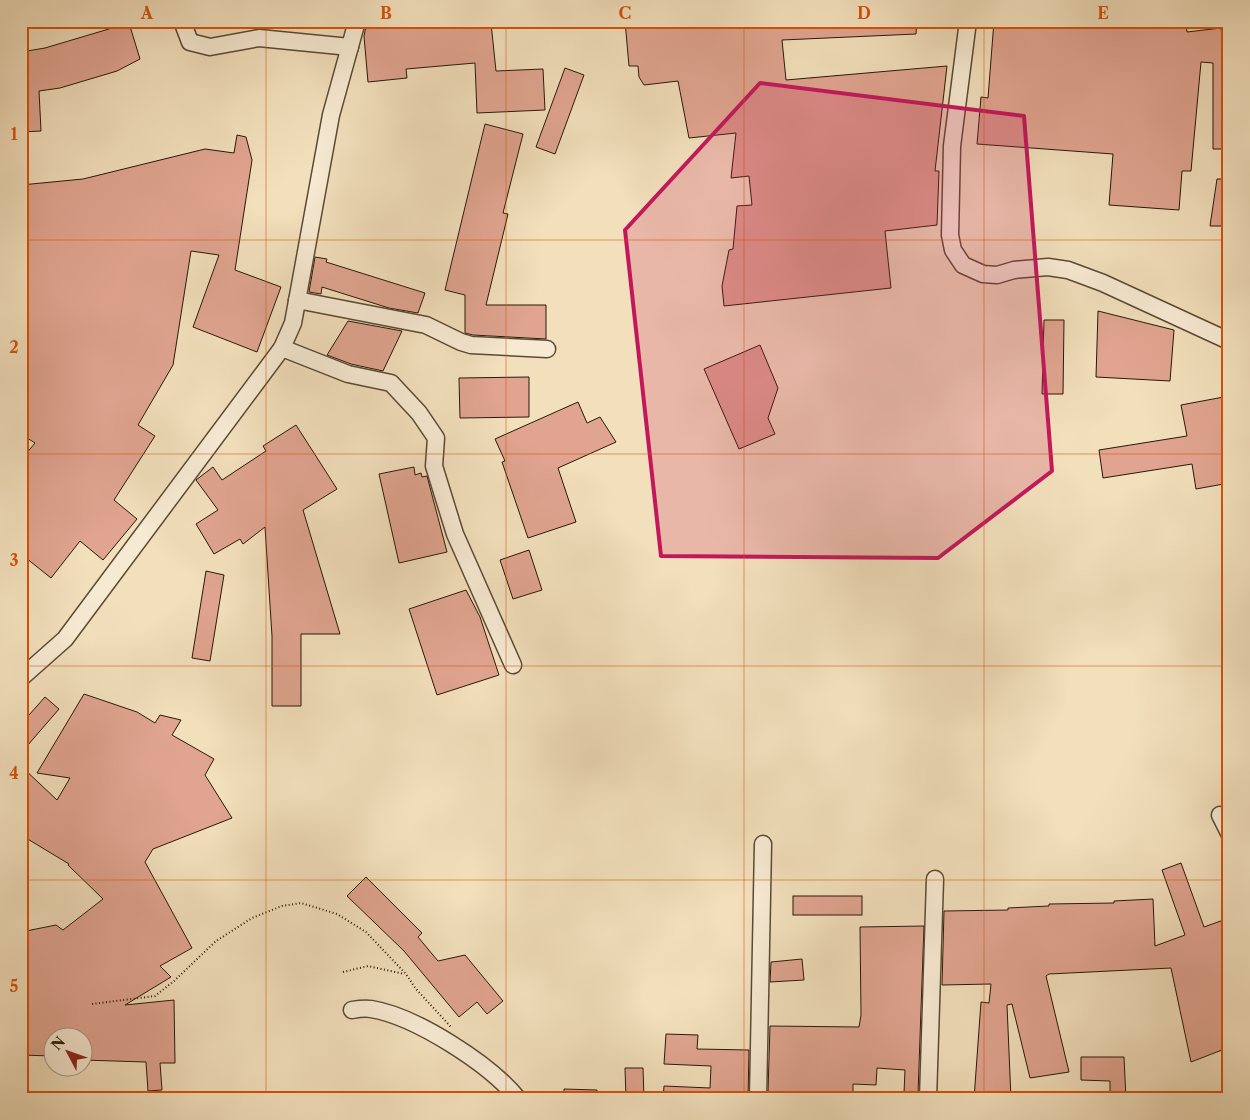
<svg xmlns="http://www.w3.org/2000/svg" width="1250" height="1120" viewBox="0 0 1250 1120" font-family="'Libre Caslon Text',serif">
<style>
.building{fill:#e0a490;stroke:#271905}
.lines{fill:none;stroke-linecap:round;stroke-linejoin:round}
.minor-casing{stroke:#5a4a33;stroke-width:19}
.path{stroke:#271905;stroke-width:2;stroke-dasharray:1 2.5;stroke-linecap:butt}
.minor{stroke:#f7ead3;stroke-width:16}
.marked{fill:#c2185b;fill-opacity:0.2;stroke:#c2185b;stroke-width:4;stroke-linejoin:round}
.grid{fill:none;stroke:#d5530b;stroke-width:1;stroke-opacity:0.55}
.neatline{fill:none;stroke:#d5530b;stroke-width:2}
.grid-label{font-size:16px;text-anchor:middle;font-weight:bold;fill:#d5530b}
</style>
<rect width="100%" height="100%" fill="#f2dfbc"/>
<filter id="stains"><feTurbulence type="fractalNoise" baseFrequency=".004" numOctaves="4"/><feColorMatrix values="0 0 0 0 .2 0 0 0 0 .09 0 0 0 0 .02 0 0 0 .5 -.17"/></filter>
<radialGradient id="worn" r=".72"><stop offset=".6" stop-color="#630" stop-opacity="0"/><stop offset="1" stop-color="#630" stop-opacity=".3"/></radialGradient>
<!-- building -->
<g class="building">
<path d="M367 21 491 23 496 71 543 69 545 110 477 113 475 63 406 69 407 78 368 82 364 36Z"/>
<path d="M625 21H917L916 34 782 40 786 80 947 66 935 171H939L937 225 885 231 891 288 724 306 722 286 729 250 733 249 737 206 752 205 749 176 731 178 736 133 689 138 678 81 644 85 639 77 638 66H629Z"/>
<path d="M994 21H1165L1186 23 1187 32 1221 28 1229 98V149H1213V63L1201 62 1191 171H1182L1179 210 1109 205 1113 154 977 144 981 97 988 98Z"/>
<path d="M129 23 140 59 117 71 60 88 39 91 41 131 21 132V52L45 48Z"/>
<path d="M565 68 584 75 555 154 536 147Z"/>
<path d="M485 124 523 134 503 213 508 214 486 305H546V339L473 335 465 333V295L445 290Z"/>
<path d="M237 135 246 137 252 160 235 270 281 287 257 352 193 327 219 255 191 251 173 365 138 425 155 436 114 500 137 519 103 560 80 541 51 578 21 554V460L35 443 21 434V185L83 179 205 149 234 153Z"/>
<path d="M1217 179H1229V226H1210Z"/>
<path d="M315 257 327 259 326 262 425 293 418 313 389 308 322 287 321 294 309 292Z"/>
<path d="M1098 311 1174 330 1170 381 1096 377Z"/>
<path d="M1044 320H1064L1063 394H1042Z"/>
<path d="M348 321 402 331 383 371 351 364 327 355Z"/>
<path d="M760 345 778 388 768 418 775 434 739 449 704 369Z"/>
<path d="M529 377V417L460 418 459 378Z"/>
<path d="M1229 396V483L1196 489 1192 464 1103 478 1099 450 1187 436 1181 405Z"/>
<path d="M578 402 587 423 600 417 616 442 558 468 576 522 528 538 502 462 505 461 495 439Z"/>
<path d="M296 425 337 489 303 510 340 634H301V706H272V636L265 527 243 544 240 539 214 554 196 524 218 510 196 480 213 467 222 480 266 451 263 446Z"/>
<path d="M414 467 415 475 421 473 422 477 427 476 447 552 399 563 379 474Z"/>
<path d="M529 550 542 590 513 599 500 560Z"/>
<path d="M206 571 224 575 210 661 192 658Z"/>
<path d="M466 590 480 617 499 675 437 695 409 609Z"/>
<path d="M84 694 137 712 155 723 160 715 181 720 172 735 214 759 205 775 232 818 153 849 145 862 192 948 160 966 171 977 125 1005 174 1000 175 1063H160L162 1090 148 1091 146 1062 82 1060V1038H52V1056L21 1055V932L56 925 63 930 103 899 68 865 69 864 21 835V766L57 800 70 778 37 773Z"/>
<path d="M45 697 59 709 21 753V724Z"/>
<path d="M1181 863 1204 927 1229 918V1066L1222 1050 1191 1062 1171 968 1049 974 1046 976 1069 1072 1030 1078 1012 1004 1007 1005 1011 1099H974L981 1002 989 1003 991 984 942 985 944 911 1008 910V908L1049 906V904L1114 903V901L1153 899 1155 946 1185 935 1162 870Z"/>
<path d="M366 877 422 933 418 937 438 961 465 955 503 1001 487 1014 477 1002 459 1017 404 951 347 896Z"/>
<rect x="793" y="896" width="69" height="19"/>
<path d="M924 926 918 1094 904 1093 905 1070 877 1068 876 1085 853 1084V1099H799V1092H768L770 1026 859 1027 861 1015 860 927Z"/>
<path d="M802 959 804 980 770 982 771 962Z"/>
<path d="M666 1034 698 1035 697 1049 749 1050 748 1099H663L664 1086 710 1088 711 1066 664 1064Z"/>
<path d="M1081 1057H1124L1126 1099H1110V1081L1081 1080Z"/>
<path d="M625 1068H643L644 1099H626Z"/>
<path d="M564 1089 597 1090V1099H564Z"/>
</g>
<g class="lines">
<!-- minor casing -->
<g class="minor-casing">
<g id="minor">
<path d="M182 21 190 42 210 47 259 38 350 47"/>
<path d="M968 21 952 146 950 235 953 250 963 265 983 274 997 275 1014 270 1048 267 1068 270 1103 283 1229 341"/>
<path d="M297 300 426 325 461 342 471 345 547 349"/>
<path d="M282 348 348 374 391 383 419 413 436 438 434 466 455 534 513 665"/>
<path d="M21 678 65 639 282 348 293 323 331 115 357 21"/>
<path d="M1220 815 1229 833"/>
<path d="M352 1010C358 1009 365 1008 371 1009 415 1016 490 1064 518 1099"/>
<path d="M758 1099 763 844"/>
<path d="M928 1099 935 879"/>
</g>
</g>
<!-- path -->
<g class="path">
<path d="M343 972 368 966 404 974"/>
<path d="M92 1004 155 996 174 981 216 941 252 918 282 906 301 903 337 914 366 932 406 974 416 989 451 1027"/>
</g>
<!-- minor -->
<use href="#minor" class="minor"/>
</g>
<!-- marked area -->
<path class="marked" d="M760 83 1024 116 1052 471 938 558 661 556 625 230Z"/>
<!-- grid -->
<path class="grid" d="M266 21V1099M506 21V1099M744 21V1099M984 21V1099M21 240H1229M21 454H1229M21 666H1229M21 880H1229"/>
<!-- margin -->
<rect width="1250" height="1120" fill="none" stroke="#f2dfbc" stroke-width="55"/>
<!-- north arrow -->
<g transform="translate(68 1052) rotate(311)"><circle r="24" fill="#f7ead3" stroke="#a49681"/>
<path d="M0-4L9 19L0 12L-9 19Z" fill="#8f2418"/>
<text y="-8" font-size="14" font-weight="bold" text-anchor="middle" fill="#271905">N</text>
</g>
<rect x="28" y="28" width="1194" height="1064" class="neatline"/>
<g class="grid-label">
<text x="147" y="19">A</text>
<text x="386" y="19">B</text>
<text x="625" y="19">C</text>
<text x="864" y="19">D</text>
<text x="1103" y="19">E</text>
<text x="14" y="140">1</text>
<text x="14" y="353">2</text>
<text x="14" y="566">3</text>
<text x="14" y="779">4</text>
<text x="14" y="992">5</text>
</g>
<rect width="100%" height="100%" filter="url(#stains)"/>
<rect width="100%" height="100%" fill="url(#worn)"/>
</svg>
